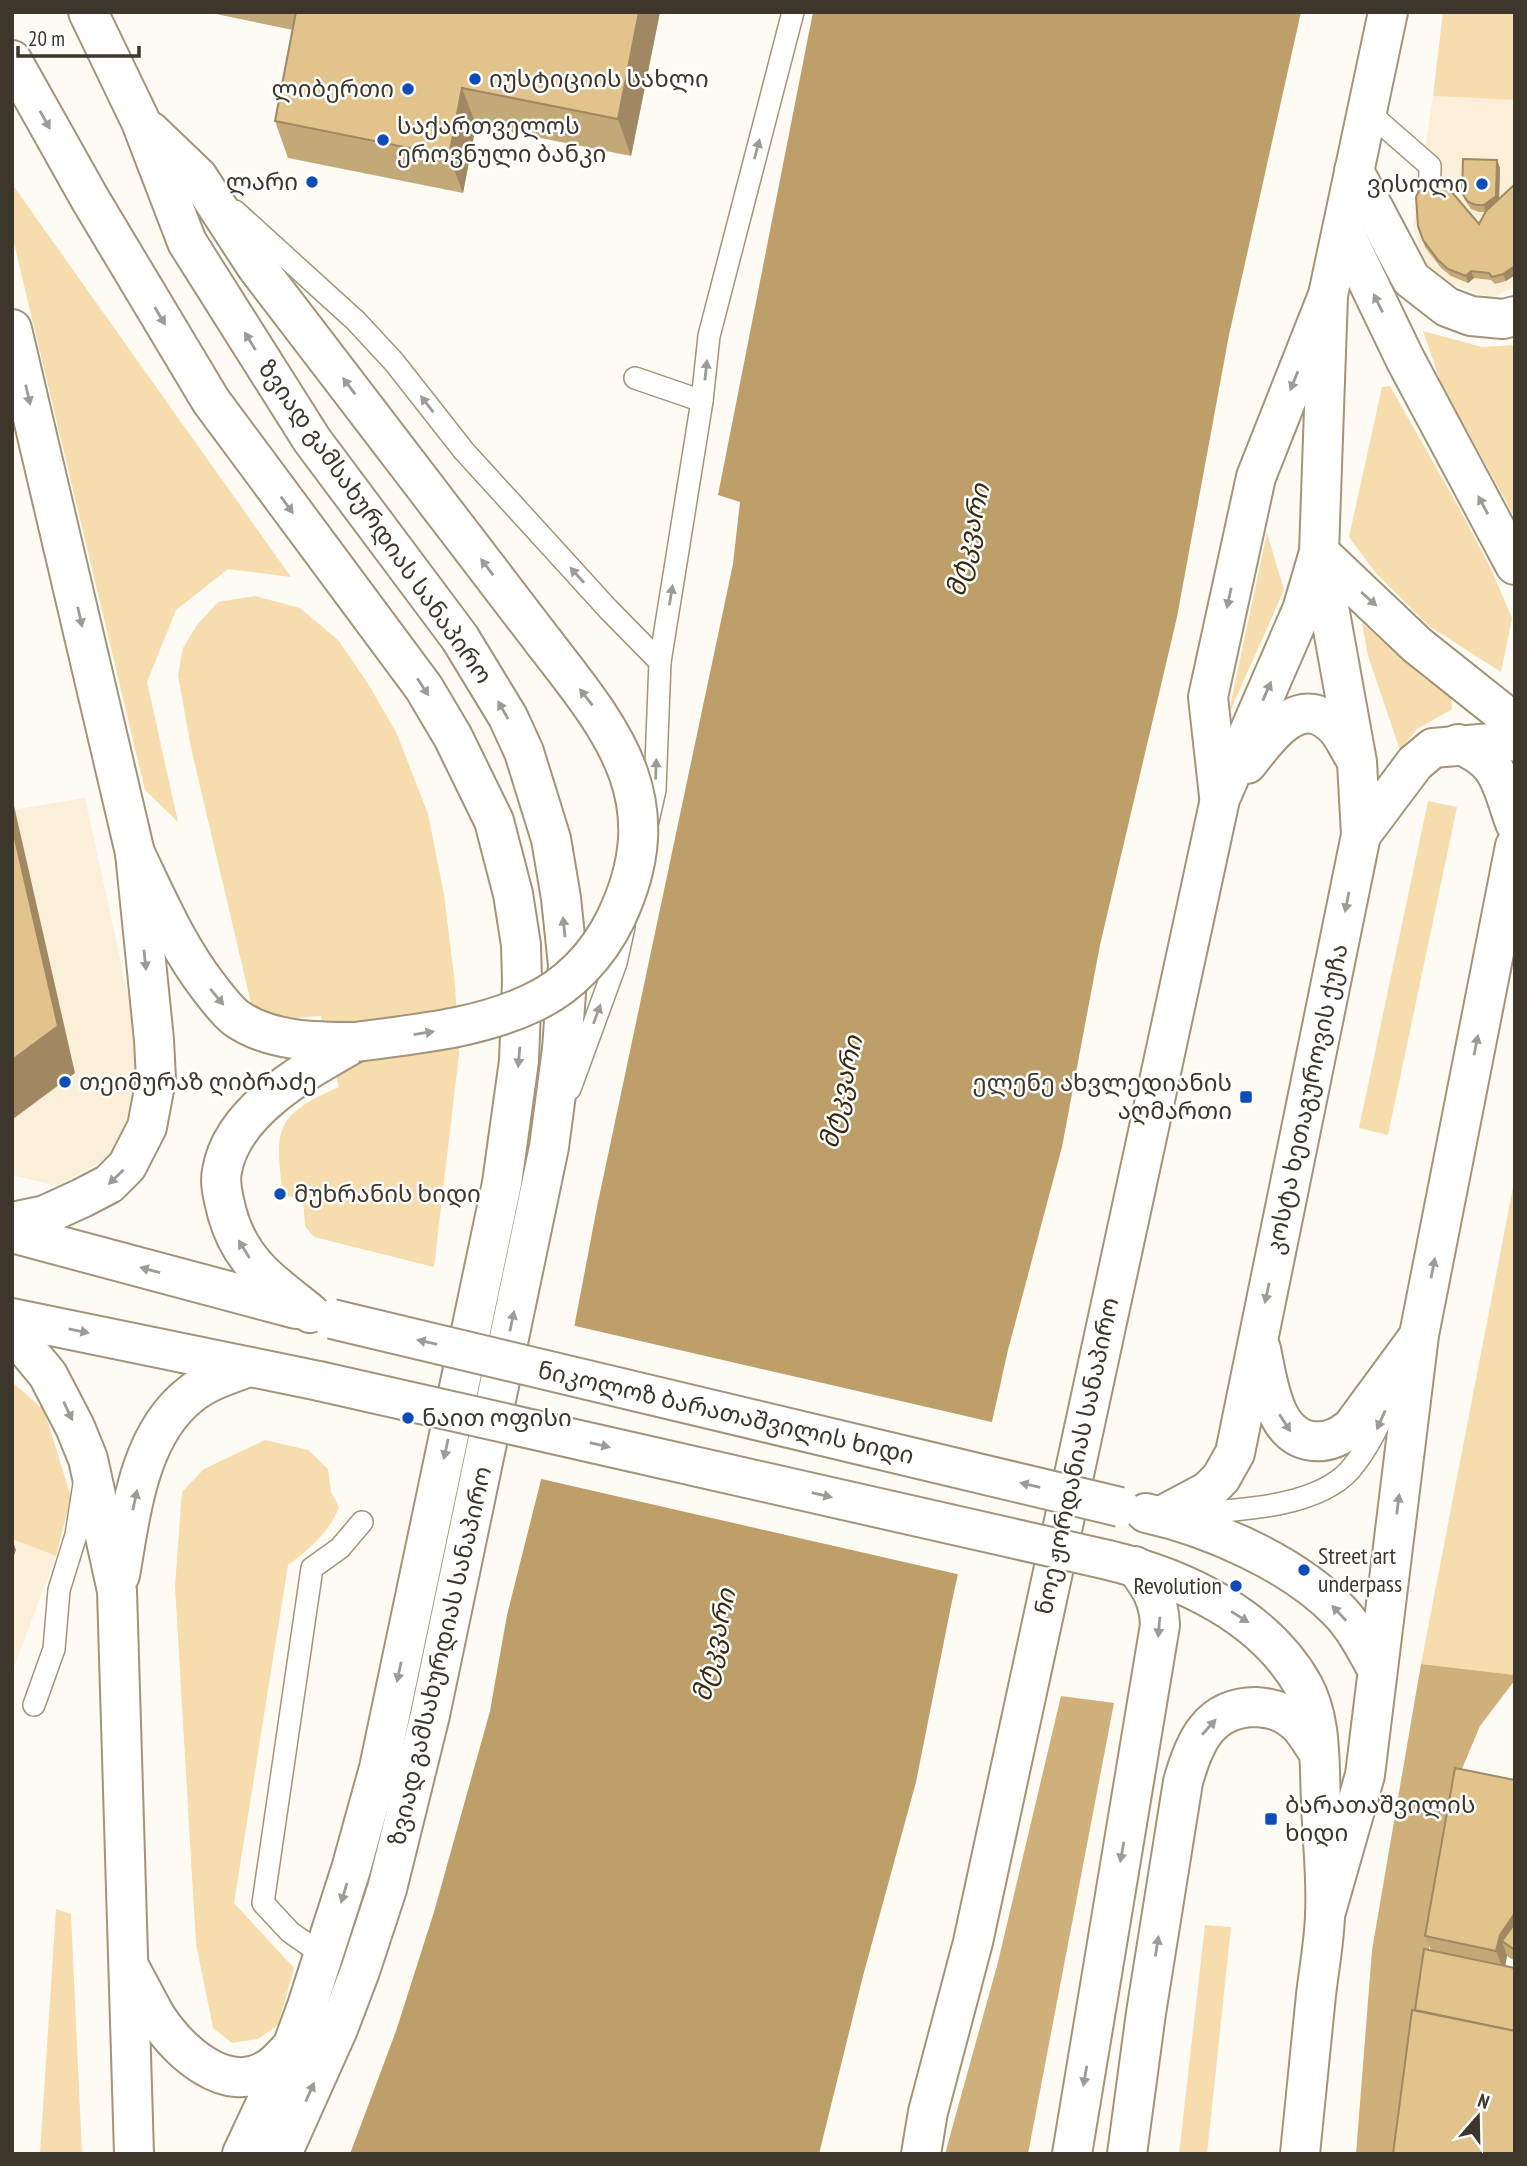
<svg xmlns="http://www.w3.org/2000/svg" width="1527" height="2166" viewBox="0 0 1527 2166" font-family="'PT Sans Narrow','Noto Sans Georgian',sans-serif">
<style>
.built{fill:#fcefda}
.green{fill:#f7dcad}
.forest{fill:#d0b07a}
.water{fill:#be9f69}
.pier{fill:#fefbf5}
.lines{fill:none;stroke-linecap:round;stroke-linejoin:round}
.lane-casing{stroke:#a39479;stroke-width:24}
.primary-casing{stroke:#a39479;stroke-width:42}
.highway-casing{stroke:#a39479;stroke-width:42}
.lane{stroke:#fff;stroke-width:21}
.primary{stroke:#fff;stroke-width:38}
.highway{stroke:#fff;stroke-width:38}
.primary-bridge-casing{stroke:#a39479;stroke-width:42;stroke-linecap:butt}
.highway-bridge-casing{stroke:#a39479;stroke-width:42;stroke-linecap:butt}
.primary-bridge{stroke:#fff;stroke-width:38}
.highway-bridge{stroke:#fff;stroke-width:38}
.wall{fill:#c3a878}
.shaded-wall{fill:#9f8862}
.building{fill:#e3c38c;stroke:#9f8862;stroke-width:2}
.oneway{fill:#9e9a95}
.poi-dot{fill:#0e4db8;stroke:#fff;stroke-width:2.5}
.labels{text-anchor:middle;stroke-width:5;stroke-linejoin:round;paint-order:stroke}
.poi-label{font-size:24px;fill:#3d362b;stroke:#fff;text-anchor:start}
.street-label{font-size:24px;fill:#3d362b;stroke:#fff}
.water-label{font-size:26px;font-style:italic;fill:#36280f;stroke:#fff}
</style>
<rect width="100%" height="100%" fill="#fefbf5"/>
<!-- built -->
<g class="built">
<path d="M1433 96 1515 100V286L1492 298 1428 277 1413 227Z"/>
<path d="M85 798 145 1073 133 1124 109 1157 57 1186 12 1175V810Z"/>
<path d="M12 1539 56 1556 12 1672Z"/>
</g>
<!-- green -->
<g class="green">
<path d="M1443 12H1515V100L1433 96Z"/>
<path d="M12 184 291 577 228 569 176 610 147 682 178 822 145 790 12 235Z"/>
<path d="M1423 331 1482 347 1515 345V518L1441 383Z"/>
<path d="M1390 386 1459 508 1491 569 1512 618 1501 672 1429 626 1375 572 1349 537 1382 387Z"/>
<path d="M1267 533 1284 590 1228 716Z"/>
<path d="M255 596 300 608 338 640 367 682 397 734 428 814 444 895 455 984 459 1054 434 1267 314 1237 305 1226 303 1196 283 1197C275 1129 273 1116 339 1087L321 1016C291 1018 276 1024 251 1003L191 748 178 675 183 648 197 625 218 602Z"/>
<path d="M1362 623 1424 678 1451 695 1452 709 1417 729 1400 750 1368 656Z"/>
<path d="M1428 801 1457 807 1388 1135 1359 1128Z"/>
<path d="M1515 1177V1675L1421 1664Z"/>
<path d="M12 1382 44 1410 71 1497 56 1556 12 1539Z"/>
<path d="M265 1440 308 1450 328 1469 331 1492 339 1507C330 1532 308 1550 288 1565L234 1903 294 1968 278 2025 258 2039 232 2043 213 2028 196 1944 175 1586 182 1492 204 1469Z"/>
<path d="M56 1909 71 1914 82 2154 40 2153Z"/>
<path d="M1205 1925 1231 1927 1207 2154H1179Z"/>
</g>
<!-- forest -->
<g class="forest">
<path d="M1421 1664 1515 1675V1680L1480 1726 1448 1802 1402 2154H1356L1372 1950Z"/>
<path d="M1061 1696 1114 1703 1028 2154H945L998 1962Z"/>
</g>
<!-- water -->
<path class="water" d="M813 12H1301L1229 335 1177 617 1100 945 1062 1147 1008 1350 952 1601 916 1782 863 1976 819 2154H350L396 2031 434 1912 490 1711 507 1615 558 1412 597 1207 733 564 740 502 718 495Z"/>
<!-- pier -->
<path class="pier" d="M571 1325 996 1423 961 1575 537 1478 554 1411Z"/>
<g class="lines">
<!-- lane casing -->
<g class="lane-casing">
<g id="lane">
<path d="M1367 111 1430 166 1429 210 1432 214"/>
<path d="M235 211 356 321 394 362 464 451 608 609 660 662 655 790 648 821"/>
<path d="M635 378 702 401"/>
<path d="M660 662 702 401 709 336 793 12"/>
<path d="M570 1089 616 963 624 927"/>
<path d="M1184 1514C1233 1510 1315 1509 1350 1470 1369 1448 1381 1420 1393 1394"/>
<path d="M34 1705 54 1649 59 1590 76 1535 84 1484"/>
<path d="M324 1956 290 1932 263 1903 312 1568 340 1548 362 1522"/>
</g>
</g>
<!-- primary casing -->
<g class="primary-casing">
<g id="primary">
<path d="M1354 171 1411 279 1447 307 1471 316 1503 319 1515 316"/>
<path d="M1343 230 1405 359 1515 565"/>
<path d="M12 329 135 853 154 1040 156 1079 147 1127 127 1166 109 1184 82 1198 45 1215 12 1222"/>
<path d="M1319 552 1417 645 1515 723"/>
<path d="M1458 744C1501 761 1500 782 1515 823"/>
<path d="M1247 764C1269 736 1301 689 1337 729 1344 737 1349 749 1355 758"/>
<path d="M1219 796 1208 697 1256 477 1328 295 1388 12"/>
<path d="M1361 835 1415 763 1433 748 1515 741"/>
<path d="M12 1233 296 1309"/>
<path d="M310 1313C294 1300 276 1287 261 1272 245 1256 233 1235 227 1213 224 1199 219 1185 222 1171 232 1110 307 1070 356 1042"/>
<path d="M12 1318 319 1381"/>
<path d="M12 1338 25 1347 48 1375 75 1427 88 1459 117 1591 134 2154"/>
<path d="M1261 1349C1268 1381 1273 1436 1312 1441 1328 1443 1340 1437 1352 1427L1416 1340"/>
<path d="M1146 1513C1210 1527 1292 1563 1338 1610 1355 1627 1365 1648 1377 1669"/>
<path d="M1161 1516 1208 1491 1221 1478 1235 1453 1361 835 1357 762 1319 552 1328 295"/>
<path d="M1108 1560C1183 1578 1264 1616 1303 1685 1322 1719 1319 1762 1321 1800 1322 1838 1327 1878 1325 1916 1324 1943 1319 1969 1316 1995 1311 2048 1305 2101 1300 2154"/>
<path d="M120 1575C131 1514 138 1435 191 1394 207 1381 230 1374 249 1367"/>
<path d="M1325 1915 1365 1775 1419 1335 1515 846"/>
<path d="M131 1970C140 1986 148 2003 157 2018 179 2051 226 2096 268 2069 277 2064 284 2054 292 2047"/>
<path d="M921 2154 928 2112 973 1942 1220 799 1302 610 1319 552"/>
<path d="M1072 2154 1160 1625C1159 1599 1150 1586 1135 1566"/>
<path d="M1127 2154 1146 2013 1183 1782C1194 1742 1209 1707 1256 1707 1274 1708 1287 1713 1300 1726 1307 1734 1313 1745 1319 1753"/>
</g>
</g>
<!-- highway casing -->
<g class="highway-casing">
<g id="highway">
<path d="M88 12 141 122 187 242 312 440 460 638 508 717 524 752 551 839 561 898 568 965 562 1049 549 1147 430 1715 387 1889 360 1971 338 2029 282 2154"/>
<path d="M12 60 90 199 211 401 424 688 453 737 494 821 513 894 521 945 522 981 519 1061 502 1183 379 1768 351 1869 307 2006 292 2047 242 2154"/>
<path d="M150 131 198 177 256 266 543 641"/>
<path d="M135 853C158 901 178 948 211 990 218 999 227 1011 236 1018 270 1042 316 1042 356 1042"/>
</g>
</g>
<!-- lane -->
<use href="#lane" class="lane"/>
<!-- primary -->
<use href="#primary" class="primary"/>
<!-- highway -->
<use href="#highway" class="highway"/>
<!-- primary-bridge casing -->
<g class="primary-bridge-casing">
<g id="primary-bridge">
<path d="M332 1319 1120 1507"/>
<path d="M319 1381 1108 1560"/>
</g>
</g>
<!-- highway-bridge casing -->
<g class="highway-bridge-casing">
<path id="highway-bridge" d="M356 1042C415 1034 477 1029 532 1003 569 986 598 955 616 918 672 800 613 731 543 641"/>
</g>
<!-- primary-bridge -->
<use href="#primary-bridge" class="primary-bridge"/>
<!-- highway-bridge -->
<use href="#highway-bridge" class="highway-bridge"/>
</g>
<!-- wall -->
<g class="wall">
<path d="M206 12H660L631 156 476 125 463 193 288 158 275 121 293 30Z"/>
<path d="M1497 160 1500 168 1499 199 1515 184V275L1506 281 1495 284 1491 280 1474 278 1468 283 1451 276 1441 268 1425 247 1418 226 1479 224 1485 212H1479L1471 209 1465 200 1462 193Z"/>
<path d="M1515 1780V1961L1507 1956 1505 1966 1415 2010 1431 1950 1425 1936Z"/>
</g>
<!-- shaded-wall -->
<g class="shaded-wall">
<path d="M639 12H660L631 156 618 119Z"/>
<path d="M462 88 476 125 463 193 449 156Z"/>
<path d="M1497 160 1500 168 1499 203 1486 212 1484 205Z"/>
<path d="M1515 266V275L1506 281 1503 274Z"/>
<path d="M1471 271 1474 278 1468 283 1466 276Z"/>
<path d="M12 797 75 1073 13 1119 12 1117Z"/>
<path d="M12 1539 16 1550 12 1561Z"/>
<path d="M1515 1913V1945L1502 1941 1500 1935Z"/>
<path d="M1500 1935 1507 1956 1504 1972 1496 1951Z"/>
</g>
<!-- building -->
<g class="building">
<path d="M296 12H639L618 119 462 88 449 156 275 121Z"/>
<path d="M1463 159 1497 160 1496 196 1484 205H1476L1468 202 1462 193Z"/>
<path d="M1515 184V266L1503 274 1492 277 1489 273 1471 271 1466 276 1448 269 1438 260 1423 240 1418 226 1416 197 1420 189 1437 185 1451 191 1479 224 1486 211Z"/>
<path d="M12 826 58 1026 12 1060Z"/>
<path d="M1455 1768 1515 1780V1913L1500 1935 1496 1951 1425 1936Z"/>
<path d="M1515 1923V1950L1502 1941Z"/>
<path d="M1424 1949 1515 1968V2031L1415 2010Z"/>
<path d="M1412 2010 1515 2031V2154H1393Z"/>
</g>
<!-- one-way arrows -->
<defs><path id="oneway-solid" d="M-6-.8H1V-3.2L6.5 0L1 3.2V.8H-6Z" transform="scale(1.75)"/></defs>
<g class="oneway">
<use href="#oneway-solid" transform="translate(45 120) rotate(61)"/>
<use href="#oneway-solid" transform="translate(757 149) rotate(-75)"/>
<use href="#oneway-solid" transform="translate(1378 303) rotate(-116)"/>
<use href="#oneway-solid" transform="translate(160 316) rotate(59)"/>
<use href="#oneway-solid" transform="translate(250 341) rotate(-122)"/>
<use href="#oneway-solid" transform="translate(706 370) rotate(-84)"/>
<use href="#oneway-solid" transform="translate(1294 381) rotate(112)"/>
<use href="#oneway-solid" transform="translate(349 386) rotate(-127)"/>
<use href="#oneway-solid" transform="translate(28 395) rotate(77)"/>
<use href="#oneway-solid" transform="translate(427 404) rotate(-128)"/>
<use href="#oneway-solid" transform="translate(287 505) rotate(54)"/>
<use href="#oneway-solid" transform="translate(1483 505) rotate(-118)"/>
<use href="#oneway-solid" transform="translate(487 567) rotate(-127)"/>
<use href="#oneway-solid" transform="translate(577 575) rotate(-132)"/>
<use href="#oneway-solid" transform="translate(671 595) rotate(-81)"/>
<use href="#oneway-solid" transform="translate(1229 598) rotate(102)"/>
<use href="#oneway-solid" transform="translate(1369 599) rotate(42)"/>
<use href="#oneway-solid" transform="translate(80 617) rotate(77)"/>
<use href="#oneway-solid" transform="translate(423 687) rotate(57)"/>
<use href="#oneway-solid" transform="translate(1267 691) rotate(-66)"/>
<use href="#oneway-solid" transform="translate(586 697) rotate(-128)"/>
<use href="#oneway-solid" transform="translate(503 710) rotate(-119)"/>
<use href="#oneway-solid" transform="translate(656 769) rotate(-88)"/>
<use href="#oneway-solid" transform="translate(1347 902) rotate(101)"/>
<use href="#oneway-solid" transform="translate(564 927) rotate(-96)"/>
<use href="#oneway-solid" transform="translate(145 960) rotate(84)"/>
<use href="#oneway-solid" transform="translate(217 997) rotate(50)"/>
<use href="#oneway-solid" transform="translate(597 1014) rotate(-70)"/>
<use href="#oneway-solid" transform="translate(424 1033) rotate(-9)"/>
<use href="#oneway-solid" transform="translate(1476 1045) rotate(-79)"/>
<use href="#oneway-solid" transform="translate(519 1057) rotate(95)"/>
<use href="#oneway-solid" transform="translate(116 1177) rotate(136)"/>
<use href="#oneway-solid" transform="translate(244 1249) rotate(-122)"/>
<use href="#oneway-solid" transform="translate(1433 1268) rotate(-79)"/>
<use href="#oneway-solid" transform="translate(150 1270) rotate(-165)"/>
<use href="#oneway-solid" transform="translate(1267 1293) rotate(102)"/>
<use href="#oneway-solid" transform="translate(512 1321) rotate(-78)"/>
<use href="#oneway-solid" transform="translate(79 1331) rotate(11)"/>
<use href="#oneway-solid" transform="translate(427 1342) rotate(-167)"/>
<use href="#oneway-solid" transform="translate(68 1411) rotate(65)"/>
<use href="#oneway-solid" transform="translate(1381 1420) rotate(114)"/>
<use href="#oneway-solid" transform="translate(1285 1423) rotate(57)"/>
<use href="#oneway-solid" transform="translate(600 1445) rotate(13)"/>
<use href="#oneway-solid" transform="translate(446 1449) rotate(102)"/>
<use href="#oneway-solid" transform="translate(1030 1485) rotate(-167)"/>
<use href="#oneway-solid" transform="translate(822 1495) rotate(13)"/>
<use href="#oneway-solid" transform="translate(135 1500) rotate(-78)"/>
<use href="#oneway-solid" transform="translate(1398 1504) rotate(-83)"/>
<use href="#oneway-solid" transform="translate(1339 1613) rotate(-133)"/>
<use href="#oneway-solid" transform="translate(1240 1617) rotate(32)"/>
<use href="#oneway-solid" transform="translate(1159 1627) rotate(95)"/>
<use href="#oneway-solid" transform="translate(399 1672) rotate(102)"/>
<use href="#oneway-solid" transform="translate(1209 1727) rotate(-48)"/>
<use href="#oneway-solid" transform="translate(1122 1852) rotate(100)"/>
<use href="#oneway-solid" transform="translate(344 1893) rotate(107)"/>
<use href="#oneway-solid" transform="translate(1157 1946) rotate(-81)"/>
<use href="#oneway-solid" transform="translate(1085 2076) rotate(100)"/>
<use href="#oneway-solid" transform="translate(310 2092) rotate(-66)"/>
</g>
<!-- markers -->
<g class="poi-dot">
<circle cx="475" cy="79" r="7"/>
<circle cx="408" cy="89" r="7"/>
<circle cx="383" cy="140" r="7"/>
<circle cx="312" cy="182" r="7"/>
<circle cx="1482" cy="184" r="7"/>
<circle cx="65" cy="1082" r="7"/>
<rect x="1239" y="1090" width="14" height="14" rx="3.5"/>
<circle cx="280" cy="1194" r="7"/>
<circle cx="408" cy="1418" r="7"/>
<circle cx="1304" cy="1570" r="7"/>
<circle cx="1236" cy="1586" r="7"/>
<rect x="1264" y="1812" width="14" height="14" rx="3.5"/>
</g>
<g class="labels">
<!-- poi labels -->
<g class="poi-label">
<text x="489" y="87">იუსტიციის სახლი</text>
<text x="394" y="97" text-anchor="end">ლიბერთი</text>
<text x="397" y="134">საქართველოს<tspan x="397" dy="28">ეროვნული ბანკი</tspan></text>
<text x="298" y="190" text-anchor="end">ლარი</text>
<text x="1468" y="192" text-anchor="end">ვისოლი</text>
<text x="79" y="1090">თეიმურაზ ღიბრაძე</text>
<text x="1232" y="1091" text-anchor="end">ელენე ახვლედიანის<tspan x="1232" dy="28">აღმართი</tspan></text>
<text x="294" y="1202">მუხრანის ხიდი</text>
<text x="422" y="1426">ნაით ოფისი</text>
<text x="1318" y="1564">Street art<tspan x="1318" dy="28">underpass</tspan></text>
<text x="1222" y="1594" text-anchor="end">Revolution</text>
<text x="1285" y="1813">ბარათაშვილის<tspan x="1285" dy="28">ხიდი</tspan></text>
</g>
<!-- street labels -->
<g class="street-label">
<text transform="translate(375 522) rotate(55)" y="8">ზვიად გამსახურდიას სანაპირო</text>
<text transform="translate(1307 1099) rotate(-78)" y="8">კოსტა ხეთაგუროვის ქუჩა</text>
<text transform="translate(726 1413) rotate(13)" y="8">ნიკოლოზ ბარათაშვილის ხიდი</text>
<text transform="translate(1077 1456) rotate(-78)" y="8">ნოე ჟორდანიას სანაპირო</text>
<text transform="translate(440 1656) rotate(-77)" y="8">ზვიად გამსახურდიას სანაპირო</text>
</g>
<!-- water labels -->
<g class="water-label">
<text transform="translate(968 540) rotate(-77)" y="9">მტკვარი</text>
<text transform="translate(841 1092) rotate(-77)" y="9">მტკვარი</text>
<text transform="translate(714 1645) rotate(-77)" y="9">მტკვარი</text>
</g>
</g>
<!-- border -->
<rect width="1527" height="2166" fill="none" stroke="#3d362b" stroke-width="28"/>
<!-- north arrow -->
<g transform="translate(1478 2117) rotate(20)" stroke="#ffffff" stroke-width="5" paint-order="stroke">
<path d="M0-5L12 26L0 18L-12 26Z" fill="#3d362b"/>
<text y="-10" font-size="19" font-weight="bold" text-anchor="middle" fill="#3d362b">N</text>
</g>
<!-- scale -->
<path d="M18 46v10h121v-10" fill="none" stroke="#3d362b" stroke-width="3.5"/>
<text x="28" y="46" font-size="21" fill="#3d362b" stroke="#ffffff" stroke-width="5" paint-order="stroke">20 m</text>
</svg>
